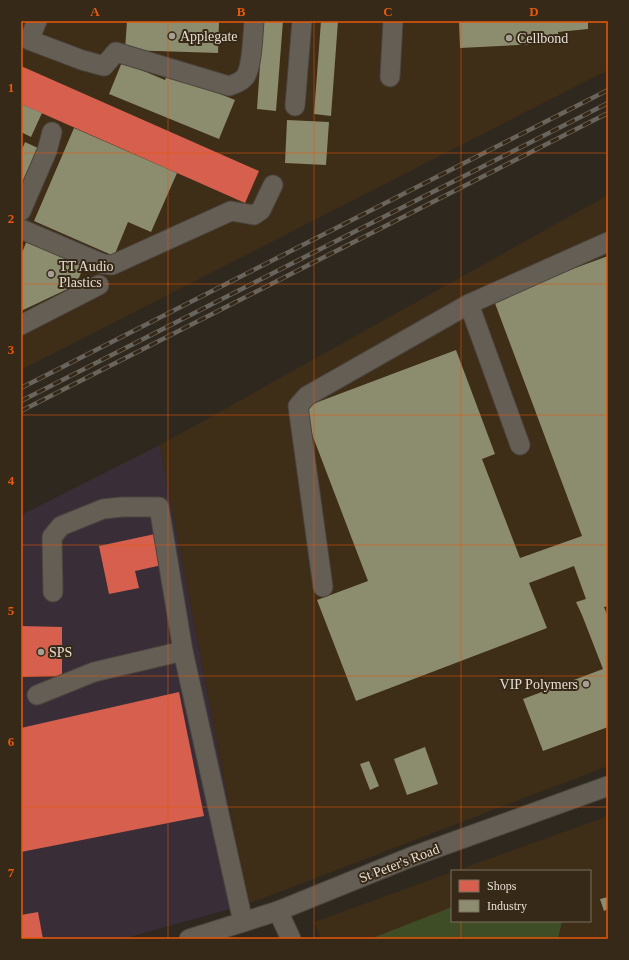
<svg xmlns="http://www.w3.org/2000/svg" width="629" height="960" viewBox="0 0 629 960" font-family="Georgia,serif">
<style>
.commercial{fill:#392d38}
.built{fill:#3e2d17}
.green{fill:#3f4d27}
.shops{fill:#d6604d}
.industry{fill:#8c8c6e}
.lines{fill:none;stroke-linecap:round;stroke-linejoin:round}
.minor-casing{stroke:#4c463e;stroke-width:21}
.minor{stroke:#645e55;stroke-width:19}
.rail-casing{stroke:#69645c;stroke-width:4.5}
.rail{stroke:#362917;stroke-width:3;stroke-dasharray:9;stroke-linecap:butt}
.grid{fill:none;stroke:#e8590c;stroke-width:1;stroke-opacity:0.55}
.poi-dot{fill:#a69e93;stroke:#362917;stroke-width:1.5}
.labels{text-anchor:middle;stroke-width:4;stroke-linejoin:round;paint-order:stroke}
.poi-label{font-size:14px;fill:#e6ddd2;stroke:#362917;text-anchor:start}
.street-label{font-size:14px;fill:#e6ddd2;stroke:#362917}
.neatline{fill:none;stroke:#e8590c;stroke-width:1.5}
.grid-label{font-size:13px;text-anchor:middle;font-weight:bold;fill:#e8590c}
</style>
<rect width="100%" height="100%" fill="#2f281e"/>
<!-- commercial -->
<path class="commercial" d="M160 445 248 904 122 939H21V515Z"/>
<!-- built -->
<g class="built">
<path d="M21 21H608V70L21 370Z"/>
<path d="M608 195V766L248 904 160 445Z"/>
<path d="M608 816V939H321L314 922 452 872V921H590V871H455Z"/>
</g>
<!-- green -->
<path class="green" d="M452 907V921H562L558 939H370Z"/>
<!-- shops -->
<g class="shops">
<path d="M21 66 259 171 245 203 21 104Z"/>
<path d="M155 534 162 565 135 571 139 588 109 594 99 546Z"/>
<path d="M21 626 62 627V676L21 677Z"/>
<path d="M179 692 204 816 21 852V728Z"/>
<path d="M38 912 43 939H21V915Z"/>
</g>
<!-- industry -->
<g class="industry">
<path d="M127 21H219L218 53 125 50Z"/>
<path d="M263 21H283L276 111 257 109Z"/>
<path d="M321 21H338L331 116 314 114Z"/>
<path d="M459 21H588V29L558 32 559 43 460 48Z"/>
<path d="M122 62 165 80 168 73 235 100 219 139 109 94Z"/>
<path d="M21 104 42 113 31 137 21 132Z"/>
<path d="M287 120 329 122 326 165 285 163Z"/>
<path d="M74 128 177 173 151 232 128 222 114 256 34 221Z"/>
<path d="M25 142 40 149 21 194V152Z"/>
<path d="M28 238 85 263 76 285 21 311V255Z"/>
<path d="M608 256V606L604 607 608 617V727L543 751 523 699 603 669 582 615 576 602 586 599 574 566 529 583 547 628 356 701 317 600 368 581 302 408 456 350 495 454 482 459 520 558 582 536 493 298Z"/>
<path d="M425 747 438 784 407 795 394 759Z"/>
<path d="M369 761 379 786 370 790 360 764Z"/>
<path d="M608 897V909L604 911 600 899Z"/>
</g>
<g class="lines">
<!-- minor casing -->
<g class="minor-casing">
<g id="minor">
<path d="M37 21 29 40 82 60 104 66 116 52 229 86C235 84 241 82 245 77 252 68 253 34 254 21"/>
<path d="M390 77 393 21"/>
<path d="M295 106 302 21"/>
<path d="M21 211 47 151 52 132"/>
<path d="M21 229 103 264 112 265 231 211 254 215 261 210 273 185"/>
<path d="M21 325 99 285"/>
<path d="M520 445 469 304 608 242"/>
<path d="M323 587 298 406 307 396 469 304"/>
<path d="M53 592 52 537 61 526 103 509 122 507H159L183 651 243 922"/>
<path d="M37 695 94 672 183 651"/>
<path d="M278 911 291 939"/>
<path d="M189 939 278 911 411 857 608 786"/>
</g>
</g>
<!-- minor -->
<use href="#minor" class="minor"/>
<!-- rail casing -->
<g class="rail-casing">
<g id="rail">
<path d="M21 388 608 90"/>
<path d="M21 401 608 103"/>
<path d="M21 411 608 113"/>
</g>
</g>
<!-- rail -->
<use href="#rail" class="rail"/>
</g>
<!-- grid -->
<path class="grid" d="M168 21V939M314 21V939M461 21V871M21 153H608M21 284H608M21 415H608M21 545H608M21 676H608M21 807H608M461 921V939"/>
<!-- markers -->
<g class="poi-dot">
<circle cx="172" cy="36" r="4"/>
<circle cx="509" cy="38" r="4"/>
<circle cx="51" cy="274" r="4"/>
<circle cx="41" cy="652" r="4"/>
<circle cx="586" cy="684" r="4"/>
</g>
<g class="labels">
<!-- poi labels -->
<g class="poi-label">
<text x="180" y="41">Applegate</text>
<text x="517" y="43">Cellbond</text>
<text x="59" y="271">TT Audio<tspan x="59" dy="16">Plastics</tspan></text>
<text x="49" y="657">SPS</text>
<text x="578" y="689" text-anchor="end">VIP Polymers</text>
</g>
<!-- street labels -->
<g class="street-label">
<text transform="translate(399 863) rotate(-21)" y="5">St Peter's Road</text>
</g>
</g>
<!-- border -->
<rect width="629" height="960" fill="none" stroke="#362917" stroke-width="44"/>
<!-- legend -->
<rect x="451" y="870" width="140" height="52" fill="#362917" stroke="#7c7162"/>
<rect x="459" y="880" width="20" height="12" fill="#d6604d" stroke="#7c7162"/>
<text x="487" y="890" font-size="12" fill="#e6ddd2">Shops</text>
<rect x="459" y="900" width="20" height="12" fill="#8c8c6e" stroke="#7c7162"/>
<text x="487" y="910" font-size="12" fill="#e6ddd2">Industry</text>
<rect x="22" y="22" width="585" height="916" class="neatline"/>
<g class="grid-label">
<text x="95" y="16">A</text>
<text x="241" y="16">B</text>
<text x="388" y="16">C</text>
<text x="534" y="16">D</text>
<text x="11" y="92">1</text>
<text x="11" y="223">2</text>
<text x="11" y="354">3</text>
<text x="11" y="485">4</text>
<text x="11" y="615">5</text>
<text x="11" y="746">6</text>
<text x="11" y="877">7</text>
</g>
</svg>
